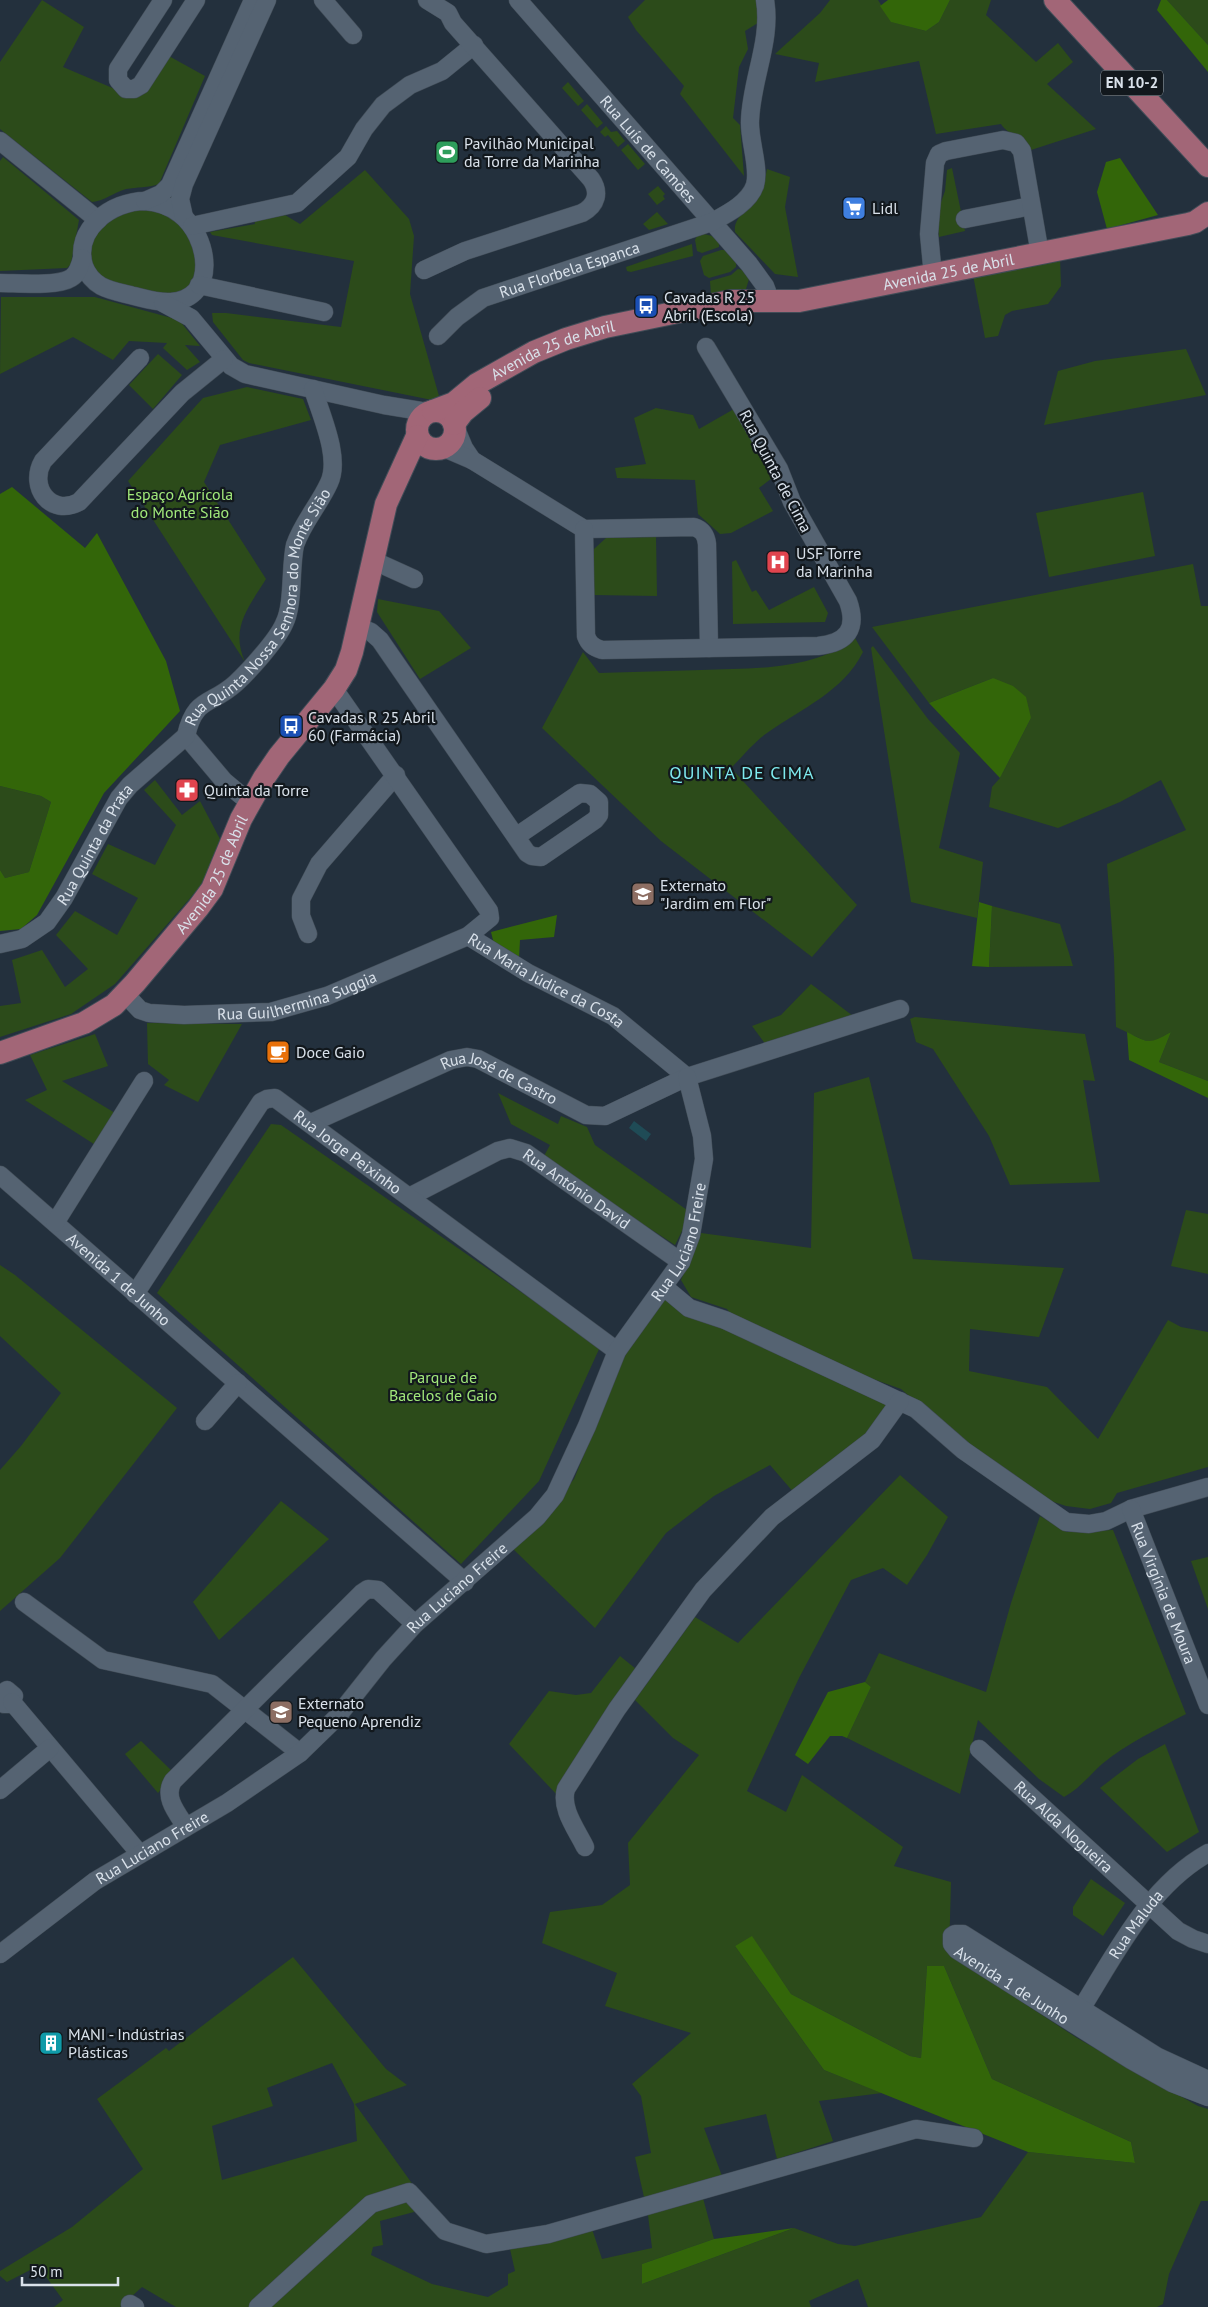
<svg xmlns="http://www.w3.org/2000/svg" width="1208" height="2307" viewBox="0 0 1208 2307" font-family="'PT Sans',sans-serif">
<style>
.green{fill:#2c4b1a;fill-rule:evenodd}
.forest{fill:#336609}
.water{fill:#1f4b56}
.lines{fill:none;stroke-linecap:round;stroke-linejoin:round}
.minor-casing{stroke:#414c57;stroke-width:19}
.major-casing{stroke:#414c57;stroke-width:24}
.minor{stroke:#556372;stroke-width:18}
.major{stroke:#a26677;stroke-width:22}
.labels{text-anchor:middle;stroke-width:4.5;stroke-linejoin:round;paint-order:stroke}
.shield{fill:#12181d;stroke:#9da5ac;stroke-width:1}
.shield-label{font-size:15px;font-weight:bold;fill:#d9e1ea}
.poi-label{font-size:16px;fill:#d9e1ea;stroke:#12181d;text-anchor:start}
.street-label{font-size:16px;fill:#d9e1ea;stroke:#12181d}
.park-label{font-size:16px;fill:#a1e87a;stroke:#12181d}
.neighbourhood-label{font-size:18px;letter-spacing:1px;fill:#7eeaef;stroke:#12181d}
</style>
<rect width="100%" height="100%" fill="#23303d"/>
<!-- green -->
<g class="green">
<path d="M42 0 84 27 63 67 129 95 167 55 205 76 159 184C148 188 137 187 126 189 114 192 105 201 92 202L0 129V62Z"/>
<path d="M645 0H758L761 21 745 31 748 49 739 67 733 118 740 125 744 176 680 94 684 86 636 30 628 17Z"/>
<path d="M830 0H878L892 22 926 31 939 22 950 0H991L986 15 1036 62 1058 43 1073 62 1047 84 1096 129 1031 150C1023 139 1005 132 1001 124L936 134 919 61 815 82 819 63 775 54 820 13Z"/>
<path d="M1167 0H1208V45Z"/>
<path d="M568 82 584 101 578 106 562 88Z"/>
<path d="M587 104 603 123 597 128 581 110Z"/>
<path d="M606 126 611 132 617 131 625 141 618 147 608 135 605 137 600 132Z"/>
<path d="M628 144 645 164 638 170 621 150Z"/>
<path d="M3 157 79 220 71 264 67 268 0 271V161Z"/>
<path d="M952 168 965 231 939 237 936 216 945 191 947 170Z"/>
<path d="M767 169 790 177 785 207 798 277 775 274 735 232C733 217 748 211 756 200 762 190 765 180 767 169Z"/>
<path d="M365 170 409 219 414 236 410 294 439 396 432 400 249 363 243 360 213 322 212 313H226L341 327 354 261 212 235 210 232 255 224 254 220 285 215 300 224Z"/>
<path d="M658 186 665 194 663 196 665 199 657 205 648 194Z"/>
<path d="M156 208 175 217 185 229 198 260 194 280 183 292 168 296 111 283 97 275 89 266V252L97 230 124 211Z"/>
<path d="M657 212 668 224 649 230 643 224Z"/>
<path d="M704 234 712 236 719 243V247L702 253 697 251 695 240 697 236Z"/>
<path d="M692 244 693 256 631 272 627 271 626 267Z"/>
<path d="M721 250H725L736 263V267L730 272 709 278 704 275 700 261 703 256Z"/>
<path d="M1060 257 1061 286 1048 304 1012 311 1005 315 998 336 985 338 973 275Z"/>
<path d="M738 269 742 270 749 279 746 289 714 296 711 295 710 281 731 275Z"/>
<path d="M1 297H95L179 320 200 346 185 345 200 362 187 370 163 348 167 343 129 341 113 360 73 337 0 374Z"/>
<path d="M1186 349 1206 395 1044 425 1058 371 1095 361Z"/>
<path d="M158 354 182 375 153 409 129 385Z"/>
<path d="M247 387 303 399 311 420 220 445 204 482 266 579C248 608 230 628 245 662L128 481 203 398Z"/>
<path d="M656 408 693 415 699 429 734 409 776 475 759 488 773 511 731 533 720 534 698 514 695 480 617 478 615 468 646 464 634 418Z"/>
<path d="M1143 492 1155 556 1049 577 1036 513Z"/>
<path d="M656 537 657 596 593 595 594 549 606 538Z"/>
<path d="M736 560 752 592 756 590 769 610 814 587 828 613 825 622 733 624 732 562Z"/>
<path d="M1193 564 1201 606H1208V1081L1159 1062 1171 1032 1153 1042 1143 1040 1116 1027 1114 957 1107 864 1186 830 1161 780 1120 802 1058 828 989 807 992 787 1000 778 1031 718 993 678 929 703 872 627Z"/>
<path d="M378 599 439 611 471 648 420 679 377 612Z"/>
<path d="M855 638 863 652C843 692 802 708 767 733 754 742 743 756 731 768L857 905 812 957 661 841 542 728 583 652 599 673C633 672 667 671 701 670 753 668 813 671 855 638Z"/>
<path d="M873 646 928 719 960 753 939 848 983 862 977 918 911 902 871 648Z"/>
<path d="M155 780 182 815 200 801 220 839 205 881 115 984 71 1014 0 1037V1006L21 1003 12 960 42 950 65 987 88 969 56 935 75 911 117 935 138 898 92 874 108 844 155 865 176 825 144 790Z"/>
<path d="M0 786 41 796 51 802 29 872 5 878 0 870Z"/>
<path d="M992 906 1060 924 1073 966 989 967Z"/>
<path d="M811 984 853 1016 766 1045 752 1026 781 1015Z"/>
<path d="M915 1017 1085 1034 1095 1081 1083 1080 1100 1182 1010 1185 989 1136 933 1049 916 1042 910 1019Z"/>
<path d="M147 1023 242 1024 198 1102 164 1085 169 1080 148 1064Z"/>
<path d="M95 1034 108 1066 62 1081 115 1113 97 1146 25 1100 47 1090 30 1055Z"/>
<path d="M869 1077 913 1259 1064 1268 1039 1337 970 1329 969 1371 1047 1387 1098 1439 1168 1320 1181 1327 1208 1332V1467L1117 1493 1111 1503 1090 1509 1066 1506 1045 1499 978 1454 901 1389 848 1370 733 1317 727 1309 691 1297 681 1280 701 1233 811 1248 814 1093Z"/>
<path d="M498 1093 558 1124 561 1116 587 1127 595 1145 687 1210 683 1229 675 1245 649 1228 645 1231 544 1156 550 1145 511 1124Z"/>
<path d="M271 1124 281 1125 600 1347 539 1481 461 1564 157 1293Z"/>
<path d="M1186 1210 1208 1214V1274L1171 1266Z"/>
<path d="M0 1265 15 1275 177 1408 60 1558 0 1611V1470L21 1446 61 1393 0 1336Z"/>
<path d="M662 1299H670L892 1402 868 1436 795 1494 770 1465 714 1496 666 1533 595 1628 512 1548 530 1532 574 1479 626 1352Z"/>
<path d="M900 1475 948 1517 927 1555 907 1585 883 1568 851 1580 799 1678 747 1791 786 1812 802 1775 903 1847 894 1866 951 1882 949 1954 1077 2038 1198 2106 1208 2109V2201H1201L1169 2274 1163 2304 1157 2307H868L858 2279 809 2301 811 2307H176L142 2287 120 2307H54L63 2300 38 2266 7 2282 0 2276V2271L72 2227 143 2169 97 2099 166 2048 169 2051 293 1957 386 2069 407 2085 355 2104 416 2189 414 2212 380 2221 383 2245 373 2247 371 2255 432 2284 488 2297 508 2285V2274L515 2271 510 2249 592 2229 602 2259 652 2248 648 2215 635 2157 651 2153 641 2096 632 2084 691 2033 605 2006 617 1973 542 1943 550 1912 602 1905 630 1885 628 1843 699 1755 673 1738 635 1700 695 1617 738 1643ZM752 1937 791 1994 910 2056 921 2058 927 1966H944L992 2079 1131 2142 1135 2163 1028 2152 981 2217 855 2246 838 2244 794 2228 642 2284V2264L714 2239 703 2198 722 2176 704 2128 766 2114 777 2159 833 2141 819 2101 882 2093 824 2070 735 1946ZM332 2063 354 2104 357 2141 222 2180 212 2126 273 2106 267 2088Z"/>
<path d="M281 1501 329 1539 219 1640 193 1602Z"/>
<path d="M1040 1516 1067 1532 1113 1530 1186 1714C1158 1729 1127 1743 1102 1764 1090 1775 1079 1789 1064 1797L1039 1779 978 1720 960 1794 847 1738 871 1687 865 1682 879 1653 986 1692 1011 1603Z"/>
<path d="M1208 1557V1609L1191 1561Z"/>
<path d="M620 1656 636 1669 559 1797 509 1744 549 1691 576 1695 591 1693Z"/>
<path d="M141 1741 174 1773 158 1793 125 1754Z"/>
<path d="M1165 1744 1199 1832 1167 1852 1100 1788 1138 1759Z"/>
<path d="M1091 1879 1125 1903 1103 1936 1073 1915V1907Z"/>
</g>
<!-- forest -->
<g class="forest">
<path d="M888 0H950L939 22 926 31 891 22 880 6Z"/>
<path d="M1161 0H1167L1208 45V72L1157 10Z"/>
<path d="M1120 158 1158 215 1107 229 1097 192 1106 162Z"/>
<path d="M12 487 85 548 97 533 166 661 180 711 104 793 37 915 21 929 0 931V870L5 878 29 872 51 802 41 796 0 786V494Z"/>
<path d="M993 678 1013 686 1026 697 1031 718 1000 778 929 703Z"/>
<path d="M979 902 992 906 989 967 972 966Z"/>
<path d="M557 915 554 937 520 940 519 959 495 948 491 932Z"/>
<path d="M1127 1032C1150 1044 1149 1044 1171 1032L1159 1062 1208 1081V1098L1129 1060Z"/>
<path d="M865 1682 871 1687 847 1738 842 1736H830L808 1764 795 1755 828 1692Z"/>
<path d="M752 1936 791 1994 910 2056 921 2058 927 1966H944L992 2079 1131 2142 1135 2163 1028 2152 824 2070 735 1946Z"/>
<path d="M794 2228 642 2284V2264L714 2239Z"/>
</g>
<!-- water -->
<path class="water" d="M634 1121 651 1134 646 1141 629 1128Z"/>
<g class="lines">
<!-- minor casing -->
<g class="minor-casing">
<g id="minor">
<path d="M163 0 118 69V80L126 89H134L141 85 196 0"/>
<path d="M323 0 353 35"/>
<path id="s1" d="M518 0 749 264 765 286 771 302"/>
<path d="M0 141 98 220"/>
<path d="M145 201C158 202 170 206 180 214 209 236 219 298 171 302 159 303 146 299 134 296 123 293 110 291 101 286 94 282 87 274 84 266 73 229 112 201 145 201Z"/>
<path d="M145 201 161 194 170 185 253 0"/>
<path d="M184 217 180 199 184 184 267 0"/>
<path d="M965 219 1031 206"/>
<path d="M192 226 297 203 348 157 364 129 383 105 410 85 442 71 474 45"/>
<path d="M424 270 465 251 582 213C597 205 600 192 591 179L453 23 448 13 427 0"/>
<path d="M933 276 929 234 935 163 939 154 946 151 1003 140 1016 143 1022 151 1040 254"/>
<path d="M0 283C17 283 57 287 71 278 78 274 80 266 82 258"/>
<path d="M199 285 324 312"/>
<path d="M163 303 191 318 231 366 245 374 384 405 427 412"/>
<path id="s2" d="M438 336 457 317 483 298 712 222C727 214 749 203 755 185 760 168 749 140 750 121 751 80 772 41 765 0"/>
<path d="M140 358 43 461C28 487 51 517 79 502L182 393 224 359"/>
<path d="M456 429 464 448 472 460"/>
<path d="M444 448 472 460 584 529 694 527C703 530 706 535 707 544L709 648"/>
<path d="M584 529 586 636C589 644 593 647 602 650L818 646C847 643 858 629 848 601L792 502 779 469 706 347"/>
<path d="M372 560 414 579"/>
<path d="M357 626 371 632 380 640 527 853 532 856 541 857 595 820 599 815V802L590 794 580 793 517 836"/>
<path id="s3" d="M186 736C195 696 211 706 236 683 249 671 277 640 284 624 294 605 290 567 295 545 303 522 319 505 329 483 341 458 321 415 313 389"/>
<path d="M186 736 224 781 249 802"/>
<path d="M308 934 301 916V899L319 864 396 775"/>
<path id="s4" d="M468 936 528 973 613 1016 687 1077"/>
<path id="s5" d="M0 944 22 939 47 922 64 898 119 798 130 785 186 736"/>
<path id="s6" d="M125 994 140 1010 149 1013 184 1015 271 1012 327 996 468 936 490 918 489 911 334 689"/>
<path id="s7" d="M311 1123 451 1060 467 1057 478 1059 586 1115 605 1116 687 1077 900 1009"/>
<path id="s8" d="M0 1175 465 1582"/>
<path id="s9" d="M411 1196 498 1151 510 1148 526 1153 681 1262"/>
<path d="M55 1223 144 1081"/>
<path d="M664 1287 689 1308 725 1320 916 1409 963 1450 1066 1522 1089 1524 1106 1521 1131 1509 1208 1487"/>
<path id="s10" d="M135 1294 261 1102 267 1099 275 1098 617 1351"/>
<path d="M205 1421 238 1383"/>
<path id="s11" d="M1131 1509 1208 1705"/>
<path d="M24 1602 103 1660 212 1684 300 1753"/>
<path d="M0 1695 7 1690 14 1696 10 1704H4"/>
<path d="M12 1702 140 1854"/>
<path id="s12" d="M979 1749 1178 1931 1193 1939 1208 1944"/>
<path d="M0 1790 50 1748"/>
<path d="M186 1827C177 1813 163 1797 173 1781L362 1593 368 1589 378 1590 415 1624"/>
<path d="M585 1847C577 1830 560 1809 566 1789L617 1709 703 1590 772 1517 872 1440 900 1401"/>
<path id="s13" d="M0 1954 95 1881 227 1803 300 1753 337 1717 383 1659 415 1624 537 1517 555 1495 587 1426 617 1351 681 1262 691 1235 704 1159 702 1136 687 1077"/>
<path id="s14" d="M1081 2009C1116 1953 1149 1886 1208 1853"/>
<path id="s15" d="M1208 2080 1158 2057 963 1934H955L952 1936V1944L957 1950 1131 2060 1172 2083 1208 2097"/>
<path d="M130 2304 135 2307"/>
<path d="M258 2307 371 2204 409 2192 445 2231 486 2244 548 2234 916 2129 974 2138"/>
</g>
</g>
<!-- major casing -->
<g class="major-casing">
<g id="major">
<path d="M1055 0 1208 166"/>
<circle cx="436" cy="430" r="19"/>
<path id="s16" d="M433 411 454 403 477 384 534 352 566 339 605 327 731 301H799L1188 224 1195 222 1208 213"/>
<path d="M454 424 463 412 480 398"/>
<path id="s17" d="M0 1053 84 1023 114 1005 135 983 198 908 212 889 241 819 264 778 279 756 334 689 346 670 352 652 386 504 417 436"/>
</g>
</g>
<!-- minor -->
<use href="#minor" class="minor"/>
<!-- major -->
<use href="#major" class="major"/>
</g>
<!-- icons -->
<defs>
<g id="stadium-square" transform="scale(1.25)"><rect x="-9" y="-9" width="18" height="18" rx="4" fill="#2e9e5b" stroke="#12181d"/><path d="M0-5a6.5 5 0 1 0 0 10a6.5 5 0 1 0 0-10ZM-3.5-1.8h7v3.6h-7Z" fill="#fff"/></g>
<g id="supermarket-square" transform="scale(1.25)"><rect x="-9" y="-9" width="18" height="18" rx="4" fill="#3f7fe0" stroke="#12181d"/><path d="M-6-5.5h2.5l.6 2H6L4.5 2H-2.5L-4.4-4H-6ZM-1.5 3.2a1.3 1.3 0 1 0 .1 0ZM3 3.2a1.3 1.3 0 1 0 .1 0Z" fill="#fff"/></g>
<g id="bus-square" transform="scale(1.25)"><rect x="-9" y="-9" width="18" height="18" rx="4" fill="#1a4fb4" stroke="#12181d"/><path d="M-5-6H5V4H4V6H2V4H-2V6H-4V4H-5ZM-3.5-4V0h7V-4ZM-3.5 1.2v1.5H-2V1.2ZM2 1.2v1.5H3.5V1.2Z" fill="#fff"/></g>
<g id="hospital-square" transform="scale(1.25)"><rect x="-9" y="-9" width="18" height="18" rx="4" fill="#e0444e" stroke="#12181d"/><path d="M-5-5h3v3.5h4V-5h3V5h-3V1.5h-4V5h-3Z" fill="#fff"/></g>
<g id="pharmacy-square" transform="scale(1.25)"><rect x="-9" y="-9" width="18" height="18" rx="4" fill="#e0444e" stroke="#12181d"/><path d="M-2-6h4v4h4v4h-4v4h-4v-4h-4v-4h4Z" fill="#fff"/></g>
<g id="school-square" transform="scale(1.25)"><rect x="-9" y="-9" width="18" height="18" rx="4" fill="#8d6e63" stroke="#12181d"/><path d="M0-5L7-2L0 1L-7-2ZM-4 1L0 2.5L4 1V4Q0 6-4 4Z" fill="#fff"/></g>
<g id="cafe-square" transform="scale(1.25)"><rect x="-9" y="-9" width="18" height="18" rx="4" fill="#e8710a" stroke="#12181d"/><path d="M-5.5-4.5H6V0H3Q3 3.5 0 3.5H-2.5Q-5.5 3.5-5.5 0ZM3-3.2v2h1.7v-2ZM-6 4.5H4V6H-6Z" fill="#fff"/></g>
<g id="building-square" transform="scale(1.25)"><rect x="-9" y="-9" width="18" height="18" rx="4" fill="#0f9aa8" stroke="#12181d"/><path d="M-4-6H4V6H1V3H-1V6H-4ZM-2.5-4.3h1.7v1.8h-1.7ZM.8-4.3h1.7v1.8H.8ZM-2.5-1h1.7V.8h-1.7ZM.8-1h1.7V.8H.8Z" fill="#fff"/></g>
</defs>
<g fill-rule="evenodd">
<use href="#stadium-square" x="447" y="152"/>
<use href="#supermarket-square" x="854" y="208"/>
<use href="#bus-square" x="646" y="306"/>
<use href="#hospital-square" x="778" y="562"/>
<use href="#bus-square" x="291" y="726"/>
<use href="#pharmacy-square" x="187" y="790"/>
<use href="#school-square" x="643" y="894"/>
<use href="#cafe-square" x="278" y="1052"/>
<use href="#school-square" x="281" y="1712"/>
<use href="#building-square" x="51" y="2043"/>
</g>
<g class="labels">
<!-- shield labels -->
<rect class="shield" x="1101" y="70.5" width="62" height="25" rx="4"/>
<g class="shield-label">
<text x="1132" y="88">EN 10-2</text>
</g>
<!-- poi labels -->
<g class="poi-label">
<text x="464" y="149">Pavilhão Municipal<tspan x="464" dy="18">da Torre da Marinha</tspan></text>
<text x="872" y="214">Lidl</text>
<text x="664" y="303">Cavadas R 25<tspan x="664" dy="18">Abril (Escola)</tspan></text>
<text x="796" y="559">USF Torre<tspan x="796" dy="18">da Marinha</tspan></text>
<text x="308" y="723">Cavadas R 25 Abril<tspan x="308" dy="18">60 (Farmácia)</tspan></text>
<text x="204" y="796">Quinta da Torre</text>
<text x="660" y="891">Externato<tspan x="660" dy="18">"Jardim em Flor"</tspan></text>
<text x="296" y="1058">Doce Gaio</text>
<text x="298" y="1709">Externato<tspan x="298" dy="18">Pequeno Aprendiz</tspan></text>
<text x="68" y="2040">MANI - Indústrias<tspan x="68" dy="18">Plásticas</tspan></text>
</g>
<!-- street labels -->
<g class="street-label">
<text dy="6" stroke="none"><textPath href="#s1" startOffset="198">Rua Luís de Camões</textPath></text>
<text dy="6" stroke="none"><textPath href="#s2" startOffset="150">Rua Florbela Espanca</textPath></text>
<text dy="6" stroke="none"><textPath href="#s16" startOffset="542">Avenida 25 de Abril</textPath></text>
<text dy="6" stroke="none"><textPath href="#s16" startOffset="136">Avenida 25 de Abril</textPath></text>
<text transform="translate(776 471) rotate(62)" y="6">Rua Quinta de Cima</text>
<text dy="6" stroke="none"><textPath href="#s3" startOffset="154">Rua Quinta Nossa Senhora do Monte Sião</textPath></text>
<text dy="6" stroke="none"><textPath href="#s5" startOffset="144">Rua Quinta da Prata</textPath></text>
<text dy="6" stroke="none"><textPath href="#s17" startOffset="289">Avenida 25 de Abril</textPath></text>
<text dy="6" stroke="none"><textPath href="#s4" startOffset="90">Rua Maria Júdice da Costa</textPath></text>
<text dy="6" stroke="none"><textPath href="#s6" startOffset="182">Rua Guilhermina Suggia</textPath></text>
<text dy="6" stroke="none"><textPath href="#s7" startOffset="206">Rua José de Castro</textPath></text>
<text dy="6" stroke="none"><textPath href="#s10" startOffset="335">Rua Jorge Peixinho</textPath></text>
<text dy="6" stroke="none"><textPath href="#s9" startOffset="189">Rua António David</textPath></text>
<text dy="6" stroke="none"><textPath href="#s13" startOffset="1010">Rua Luciano Freire</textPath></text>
<text dy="6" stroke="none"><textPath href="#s8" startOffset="158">Avenida 1 de Junho</textPath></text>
<text dy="6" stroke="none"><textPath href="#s13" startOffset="590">Rua Luciano Freire</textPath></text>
<text dy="6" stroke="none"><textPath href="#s11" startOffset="90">Rua Virgínia de Moura</textPath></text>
<text dy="6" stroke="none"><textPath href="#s12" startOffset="115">Rua Alda Nogueira</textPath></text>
<text dy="6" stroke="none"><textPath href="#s13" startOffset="186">Rua Luciano Freire</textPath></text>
<text dy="6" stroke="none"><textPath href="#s14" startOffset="101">Rua Maluda</textPath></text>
<text dy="6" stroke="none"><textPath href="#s15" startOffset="378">Avenida 1 de Junho</textPath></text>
</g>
<!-- park labels -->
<g class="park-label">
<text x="180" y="500">Espaço Agrícola<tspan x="180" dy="18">do Monte Sião</tspan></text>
<text x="443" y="1383">Parque de<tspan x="443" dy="18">Bacelos de Gaio</tspan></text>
</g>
<!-- neighbourhood labels -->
<g class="neighbourhood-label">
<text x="742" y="779">QUINTA DE CIMA</text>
</g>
</g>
<!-- scale -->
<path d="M22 2277v8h96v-8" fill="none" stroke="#d9e1ea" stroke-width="2.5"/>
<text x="30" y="2277" font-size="15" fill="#d9e1ea" stroke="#12181d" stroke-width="4" paint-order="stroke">50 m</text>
</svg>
